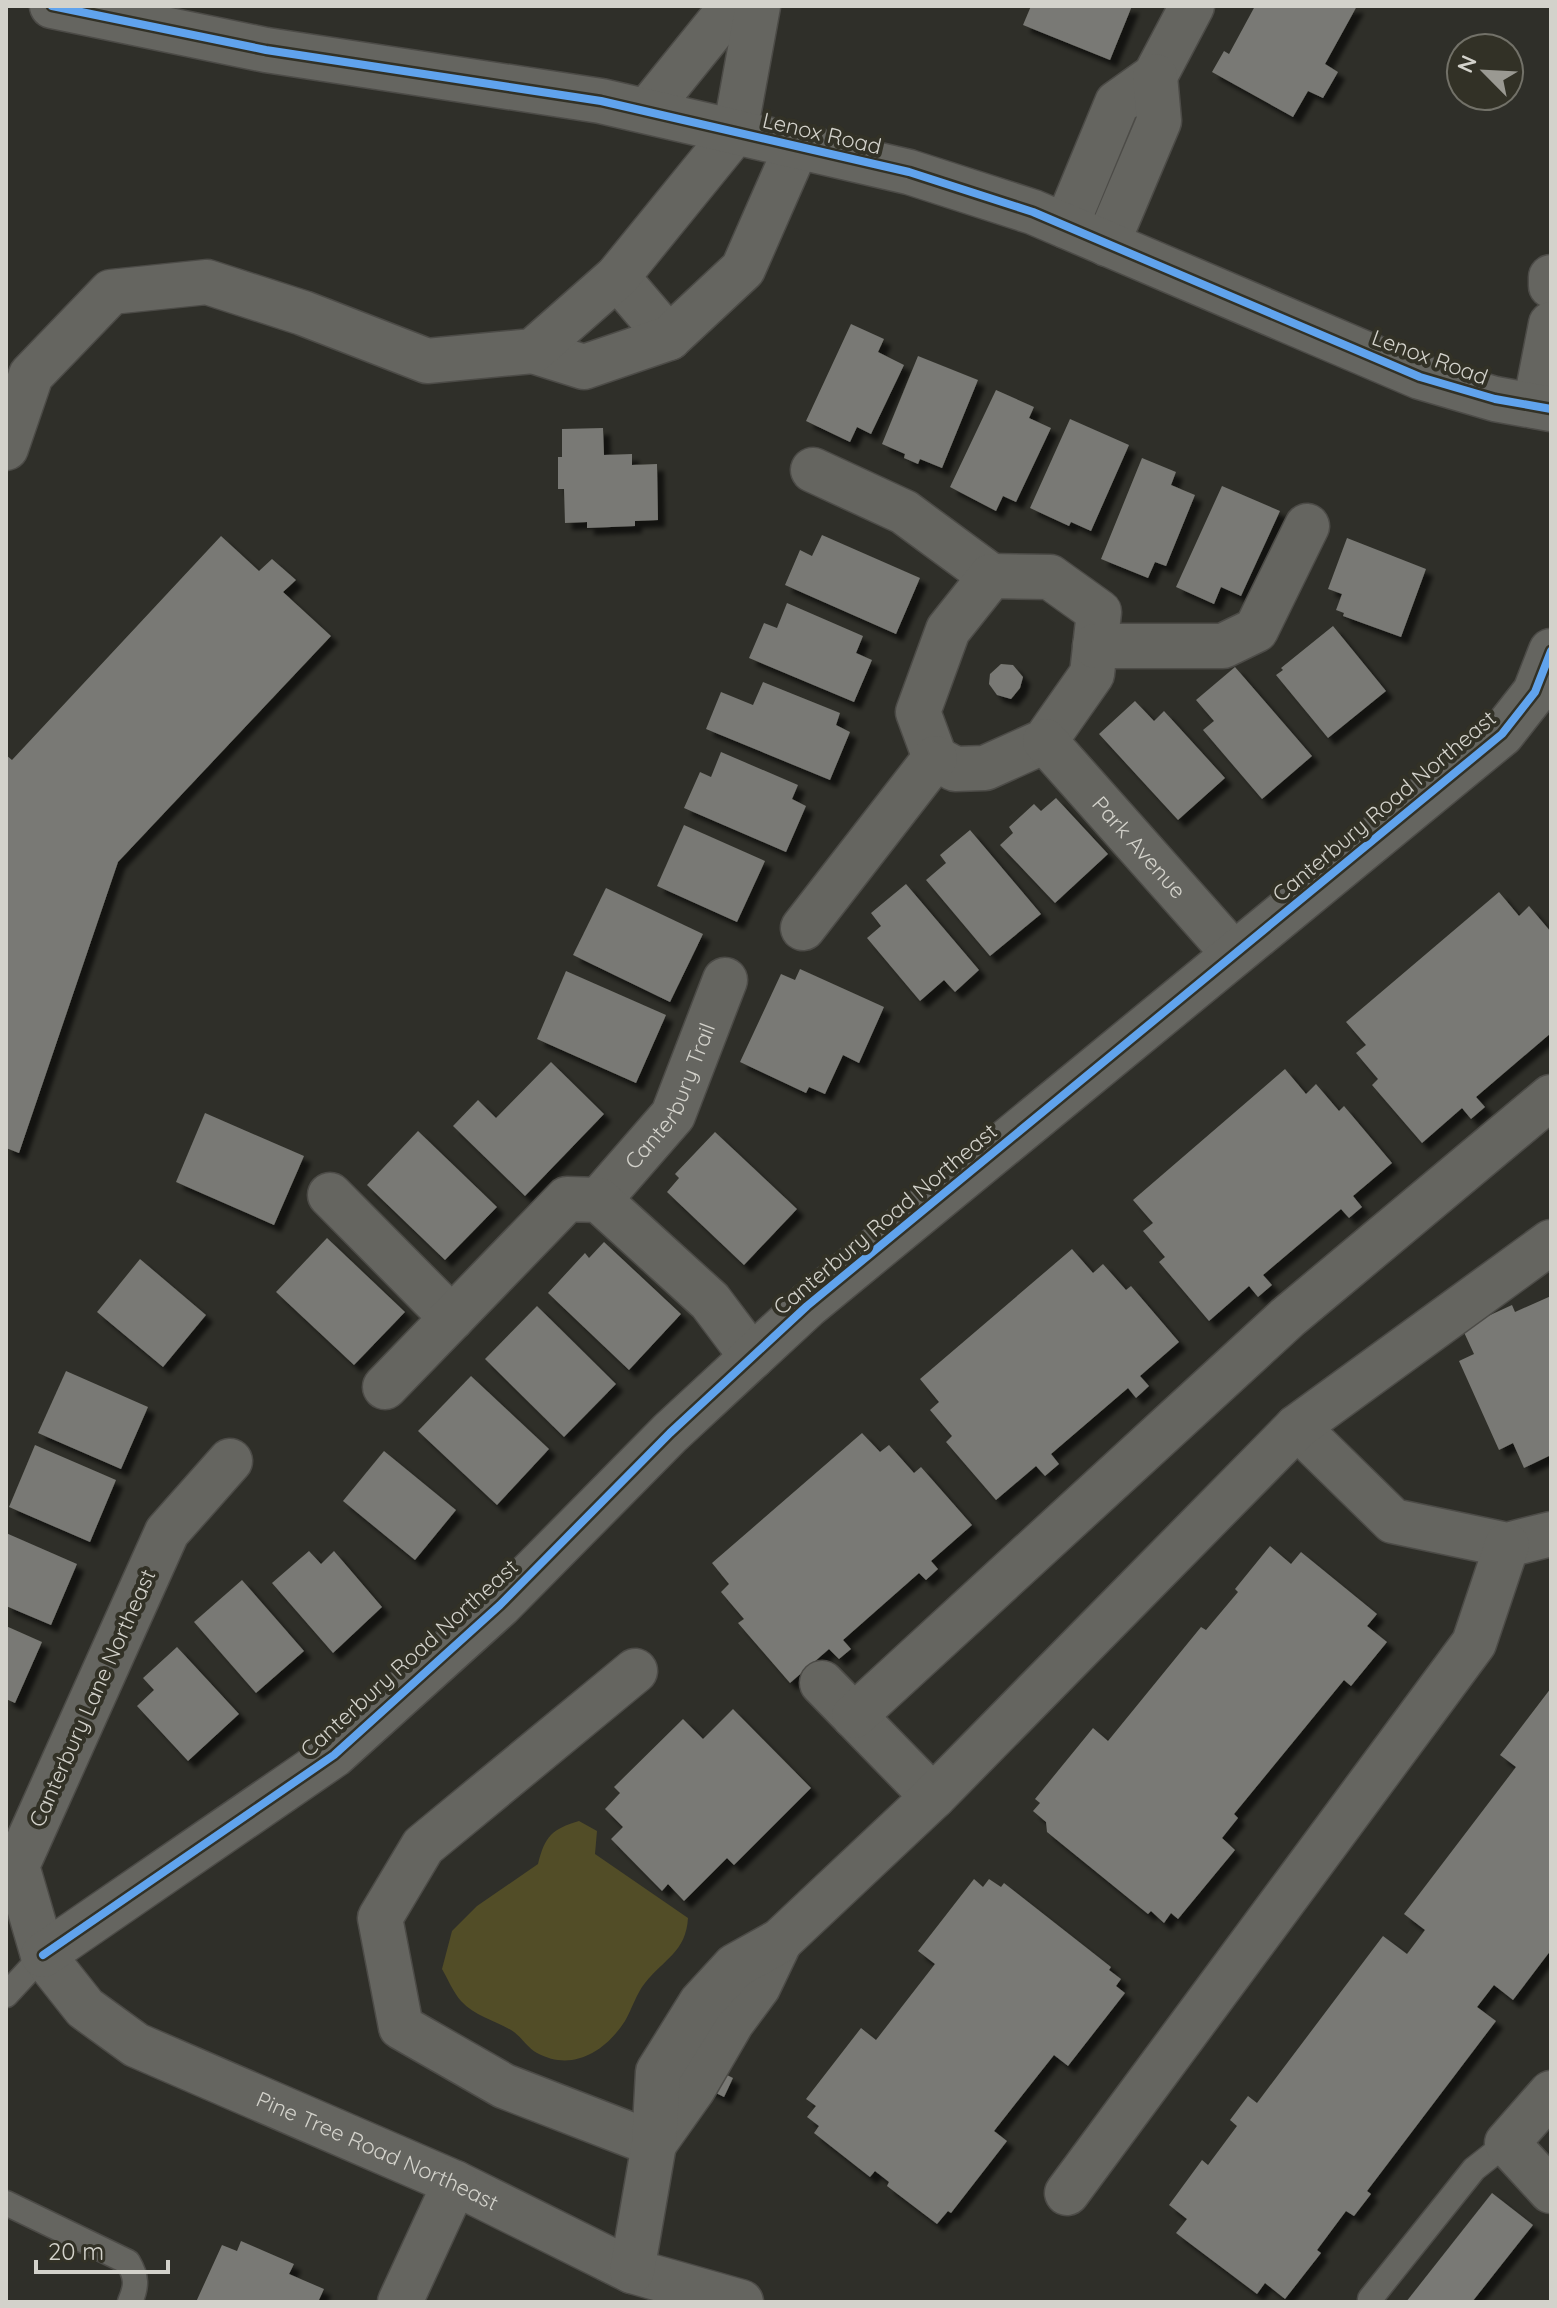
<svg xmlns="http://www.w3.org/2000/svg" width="1557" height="2308" viewBox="0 0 1557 2308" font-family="Quicksand,sans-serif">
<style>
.green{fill:#524d27}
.building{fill:#797974;filter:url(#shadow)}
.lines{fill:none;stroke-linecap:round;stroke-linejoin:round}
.service-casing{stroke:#4c4b47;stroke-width:27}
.minor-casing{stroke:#4c4b47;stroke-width:47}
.tertiary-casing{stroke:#4c4b47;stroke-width:47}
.service{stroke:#656560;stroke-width:24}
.minor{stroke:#656560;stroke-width:44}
.tertiary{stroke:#656560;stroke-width:44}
.cycleway-casing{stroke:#323126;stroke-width:13}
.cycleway{stroke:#60a3ed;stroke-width:8}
.labels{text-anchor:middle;stroke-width:8;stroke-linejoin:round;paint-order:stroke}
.street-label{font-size:22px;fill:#d3d2cb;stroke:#323126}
</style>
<defs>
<filter id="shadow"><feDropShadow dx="7" dy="7" stdDeviation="2" flood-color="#0009"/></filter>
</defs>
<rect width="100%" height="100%" fill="#2f2f29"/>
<!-- green -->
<path class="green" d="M579 1821 597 1831 595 1854 688 1918C686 1952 664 1959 645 1983 636 1994 632 2009 625 2021 605 2052 572 2072 537 2053 528 2048 522 2038 514 2032 498 2021 475 2017 461 2001 453 1992 448 1979 442 1969L452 1931 477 1906 538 1864C545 1836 552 1829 579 1821Z"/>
<!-- building -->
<g class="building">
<path d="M1031 6H1132L1110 60 1023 25Z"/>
<path d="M1255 6H1357L1325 64 1338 72 1323 98 1308 91 1293 117 1212 72 1224 51 1229 54Z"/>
<path d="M851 324 884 339 878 352 904 365 871 434 857 427 850 442 806 421Z"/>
<path d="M918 356 978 380 942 468 920 459 918 464 904 458 905 454 882 444Z"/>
<path d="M996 390 1034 407 1029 418 1051 428 1016 502 1003 496 996 511 950 487Z"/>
<path d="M1070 419 1129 445 1091 531 1071 522 1069 526 1030 508Z"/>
<path d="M603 428 604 455 632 454V465L657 464 658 520 635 521V526L587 528V522L565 523 564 489H558V457H562V429Z"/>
<path d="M1142 458 1176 472 1171 485 1195 495 1166 566 1155 562 1148 578 1101 559Z"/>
<path d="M1222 486 1280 511 1241 596 1221 587 1214 604 1176 587Z"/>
<path d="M822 535 920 578 896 634 785 585 800 550 812 556Z"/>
<path d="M221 536 259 571 272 559 296 580 283 592 331 636 118 862 19 1153 6 1148V755L12 760Z"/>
<path d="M1347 538 1426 569 1401 637 1343 616 1344 613 1336 610 1342 594 1328 589Z"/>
<path d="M787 603 863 636 856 653 872 660 854 702 749 658 764 623 777 628Z"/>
<path d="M1333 626 1386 691 1328 738 1276 675 1283 670 1281 668Z"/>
<path d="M1001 664 1013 665 1023 677 1020 688 1011 699 997 695 989 684 990 674Z"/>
<path d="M1235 667 1312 756 1262 799 1203 730 1214 721 1196 700Z"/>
<path d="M763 682 840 713 836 725 850 732 830 780 706 729 721 692 753 705Z"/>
<path d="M1135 701 1154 721 1164 711 1225 778 1178 820 1099 734Z"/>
<path d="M721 752 798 785 792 799 806 806 786 852 684 808 700 772 711 777Z"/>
<path d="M1056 798 1108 854 1055 903 1000 845 1013 833 1009 827 1034 804 1041 811Z"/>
<path d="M684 825 765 861 737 922 657 886Z"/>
<path d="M970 830 1041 914 990 956 926 880 946 863 940 855Z"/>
<path d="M906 884 979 970 955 992 944 980 920 1001 867 938 881 926 871 913Z"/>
<path d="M606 888 703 934 670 1002 573 955Z"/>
<path d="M1499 892 1519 916 1529 906 1551 932V1033L1476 1097 1485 1107 1471 1119 1462 1108 1422 1143 1372 1085 1378 1079 1356 1053 1366 1045 1346 1022Z"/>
<path d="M800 969 884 1007 859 1063 843 1055 825 1094 809 1087 806 1093 740 1062 781 974 795 980Z"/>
<path d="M566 971 666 1015 636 1083 537 1039Z"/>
<path d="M551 1062 604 1114 525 1196 453 1126 478 1100 496 1118Z"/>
<path d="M1285 1069 1306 1094 1316 1084 1339 1111 1344 1106 1392 1163 1353 1196 1362 1207 1349 1218 1341 1209 1263 1275 1272 1285 1258 1297 1249 1286 1209 1321 1159 1262 1165 1257 1143 1231 1153 1223 1133 1200Z"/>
<path d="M205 1113 304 1156 274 1225 176 1182Z"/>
<path d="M418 1131 497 1207 445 1260 367 1185Z"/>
<path d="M715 1132 797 1209 744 1265 667 1192 679 1178 675 1174Z"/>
<path d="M327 1238 405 1312 354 1365 276 1292Z"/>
<path d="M604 1242 681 1314 629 1370 548 1293 585 1253 589 1258Z"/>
<path d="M1072 1249 1093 1273 1103 1264 1126 1290 1131 1286 1179 1342 1140 1376 1149 1386 1136 1398 1128 1388 1051 1454 1059 1464 1045 1476 1036 1466 996 1500 946 1442 952 1436 930 1410 939 1402 920 1379Z"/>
<path d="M140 1259 206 1315 163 1367 97 1312Z"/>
<path d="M1551 1296V1455L1524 1468 1513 1443 1499 1450 1459 1361 1474 1354 1462 1328 1512 1305 1515 1312Z"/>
<path d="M537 1306 616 1384 564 1437 485 1359Z"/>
<path d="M66 1371 148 1407 121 1469 38 1433Z"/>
<path d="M471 1376 549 1449 497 1505 418 1431Z"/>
<path d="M862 1433 880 1452 889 1445 914 1473 921 1467 972 1525 931 1561 938 1569 926 1580 919 1573 843 1640 851 1649 839 1659 829 1649 790 1683 738 1623 744 1619 721 1592 729 1584 712 1563Z"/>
<path d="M35 1445 116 1480 90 1542 9 1507Z"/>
<path d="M384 1451 456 1510 415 1560 343 1501Z"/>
<path d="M6 1533 77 1564 51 1625 6 1606Z"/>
<path d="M1270 1546 1291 1564 1301 1552 1377 1614 1367 1626 1387 1642 1351 1686 1344 1680 1234 1814 1238 1818 1222 1838 1235 1850 1178 1919 1171 1913 1164 1923 1151 1911 1148 1914 1047 1832 1046 1822 1033 1811 1040 1803 1035 1799 1093 1728 1108 1741 1201 1627 1206 1630 1238 1592 1235 1589Z"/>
<path d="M309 1551 321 1564 334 1551 382 1607 333 1653 272 1583Z"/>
<path d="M242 1580 304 1651 256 1693 194 1622Z"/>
<path d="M6 1626 42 1642 15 1703 6 1699Z"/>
<path d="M177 1647 239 1714 188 1761 137 1706 154 1690 143 1678Z"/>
<path d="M1551 1688V1950L1513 2000 1494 1985 1477 2007 1496 2021 1367 2191 1371 2194 1354 2216 1346 2211 1317 2250 1321 2253 1285 2299 1265 2283 1257 2294 1176 2233 1187 2219 1169 2205 1202 2160 1208 2165 1237 2126 1230 2120 1248 2096 1257 2103 1383 1936 1407 1954 1425 1930 1404 1914 1516 1767 1500 1755Z"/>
<path d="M733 1709 811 1788 734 1865 727 1858 684 1901 668 1884 662 1891 611 1839 623 1827 605 1809 620 1793 614 1787 683 1719 703 1739Z"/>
<path d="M974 1879 983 1887 989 1879 1001 1887 1004 1883 1111 1967 1109 1970 1121 1979 1116 1986 1125 1993 1068 2066 1054 2055 994 2131 1007 2141 951 2213 948 2211 937 2224 887 2186 889 2182 875 2171 870 2177 814 2133 819 2126 807 2117 816 2106 806 2099 861 2028 876 2040 935 1964 918 1951Z"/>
<path d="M715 2069 733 2078 724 2097 706 2088Z"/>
<path d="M1492 2193 1533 2225 1472 2302H1406Z"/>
<path d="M241 2241 294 2264 289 2274 324 2289 318 2302H196L222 2245 237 2251Z"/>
</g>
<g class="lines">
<!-- service casing -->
<g class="service-casing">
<g id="service">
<path d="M6 1995 43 1955"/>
<path d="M6 2203 128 2262C137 2277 137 2286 130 2302"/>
<path d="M1370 2299 1474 2169 1507 2143"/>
</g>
</g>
<!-- minor casing -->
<g class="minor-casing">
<g id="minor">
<path d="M647 111 732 6"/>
<path d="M1066 226 1117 103 1155 76 1192 6"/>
<path d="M1107 244 1159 121 1155 76"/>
<path d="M617 277 669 338"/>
<path d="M1551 277V286"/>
<path d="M533 351 584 367 669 338 743 269 797 146"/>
<path d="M1535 406 1551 324"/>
<path d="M6 448 31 375 111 292 207 282 303 313 427 361 533 351 617 277 735 132 758 6"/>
<path d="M813 470 904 512 991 576"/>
<path d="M991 576 1050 577 1099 612 1092 674 1045 741 985 768 955 769 935 758 918 712 948 630Z"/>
<path d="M1095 646H1223L1256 630 1307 526"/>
<path id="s1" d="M1045 741 1234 954"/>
<path d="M803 928 935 758"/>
<path d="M330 1195 452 1318"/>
<path id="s2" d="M599 1200 673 1115 725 980"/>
<path d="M385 1387 567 1199 599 1200 710 1301 752 1357"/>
<path d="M1297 1427 1393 1521 1507 1545 1551 1534"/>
<path id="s3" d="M230 1461 167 1532 17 1866 43 1955 85 2008 136 2045 455 2183 632 2271 741 2302"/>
<path d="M635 1671 423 1846 380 1918 401 2027 504 2086 654 2144"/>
<path d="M822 1683 933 1797"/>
<path d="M854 1716 1287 1318 1551 1097"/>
<path d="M43 1955 334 1755 500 1605 670 1433 807 1306 1502 734 1535 692 1551 651"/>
<path d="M1551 2093 1507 2143 1551 2191"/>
<path d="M654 2144 693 2089 732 2022 758 1987 780 1941"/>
<path d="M1067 2193 1474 1643 1507 1545"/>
<path d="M632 2271 654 2144 658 2072 701 2003 735 1966 780 1941 933 1797 1297 1427 1551 1242"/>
<path d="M400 2302 455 2183"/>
</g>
</g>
<!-- tertiary casing -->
<g class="tertiary-casing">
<path id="tertiary" d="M52 6 266 50 601 101 909 172 1033 212 1420 377 1495 399 1551 409"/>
</g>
<!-- service -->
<use href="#service" class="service"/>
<!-- minor -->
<use href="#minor" class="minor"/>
<!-- tertiary -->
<use href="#tertiary" class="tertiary"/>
<!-- cycleway casing -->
<g class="cycleway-casing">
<g id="cycleway">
<path d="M52 6 266 50 601 101 909 172 1033 212 1420 377 1495 399 1551 409"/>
<path d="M43 1955 334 1755 500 1605 670 1433 807 1306 1502 734 1535 692 1551 651"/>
</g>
</g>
<!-- cycleway -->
<use href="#cycleway" class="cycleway"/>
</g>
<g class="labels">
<!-- street labels -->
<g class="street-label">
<text transform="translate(822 133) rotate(13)" y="8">Lenox Road</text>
<text transform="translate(1430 357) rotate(20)" y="8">Lenox Road</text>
<text transform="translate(1384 806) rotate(-40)" y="8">Canterbury Road Northeast</text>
<text dy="8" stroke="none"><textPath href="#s1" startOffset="142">Park Avenue</textPath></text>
<text dy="8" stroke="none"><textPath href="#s2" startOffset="128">Canterbury Trail</textPath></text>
<text transform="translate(885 1219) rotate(-40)" y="8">Canterbury Road Northeast</text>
<text transform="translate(409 1658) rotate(-42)" y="8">Canterbury Road Northeast</text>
<text transform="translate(92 1698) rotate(-66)" y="8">Canterbury Lane Northeast</text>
<text dy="8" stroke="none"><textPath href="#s3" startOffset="948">Pine Tree Road Northeast</textPath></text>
</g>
</g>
<!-- border -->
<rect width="1557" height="2308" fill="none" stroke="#d3d2cb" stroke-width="16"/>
<!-- north arrow -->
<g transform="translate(1485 72) rotate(294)"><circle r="38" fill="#323126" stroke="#727168" stroke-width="2"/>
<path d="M0-6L14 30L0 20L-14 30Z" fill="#9a9992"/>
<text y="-12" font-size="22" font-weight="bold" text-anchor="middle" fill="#d3d2cb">N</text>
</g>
<!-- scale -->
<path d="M36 2260v12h132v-12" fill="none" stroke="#d3d2cb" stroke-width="4"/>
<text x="48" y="2260" font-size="24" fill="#d3d2cb" stroke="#323126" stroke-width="6" paint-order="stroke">20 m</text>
</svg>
